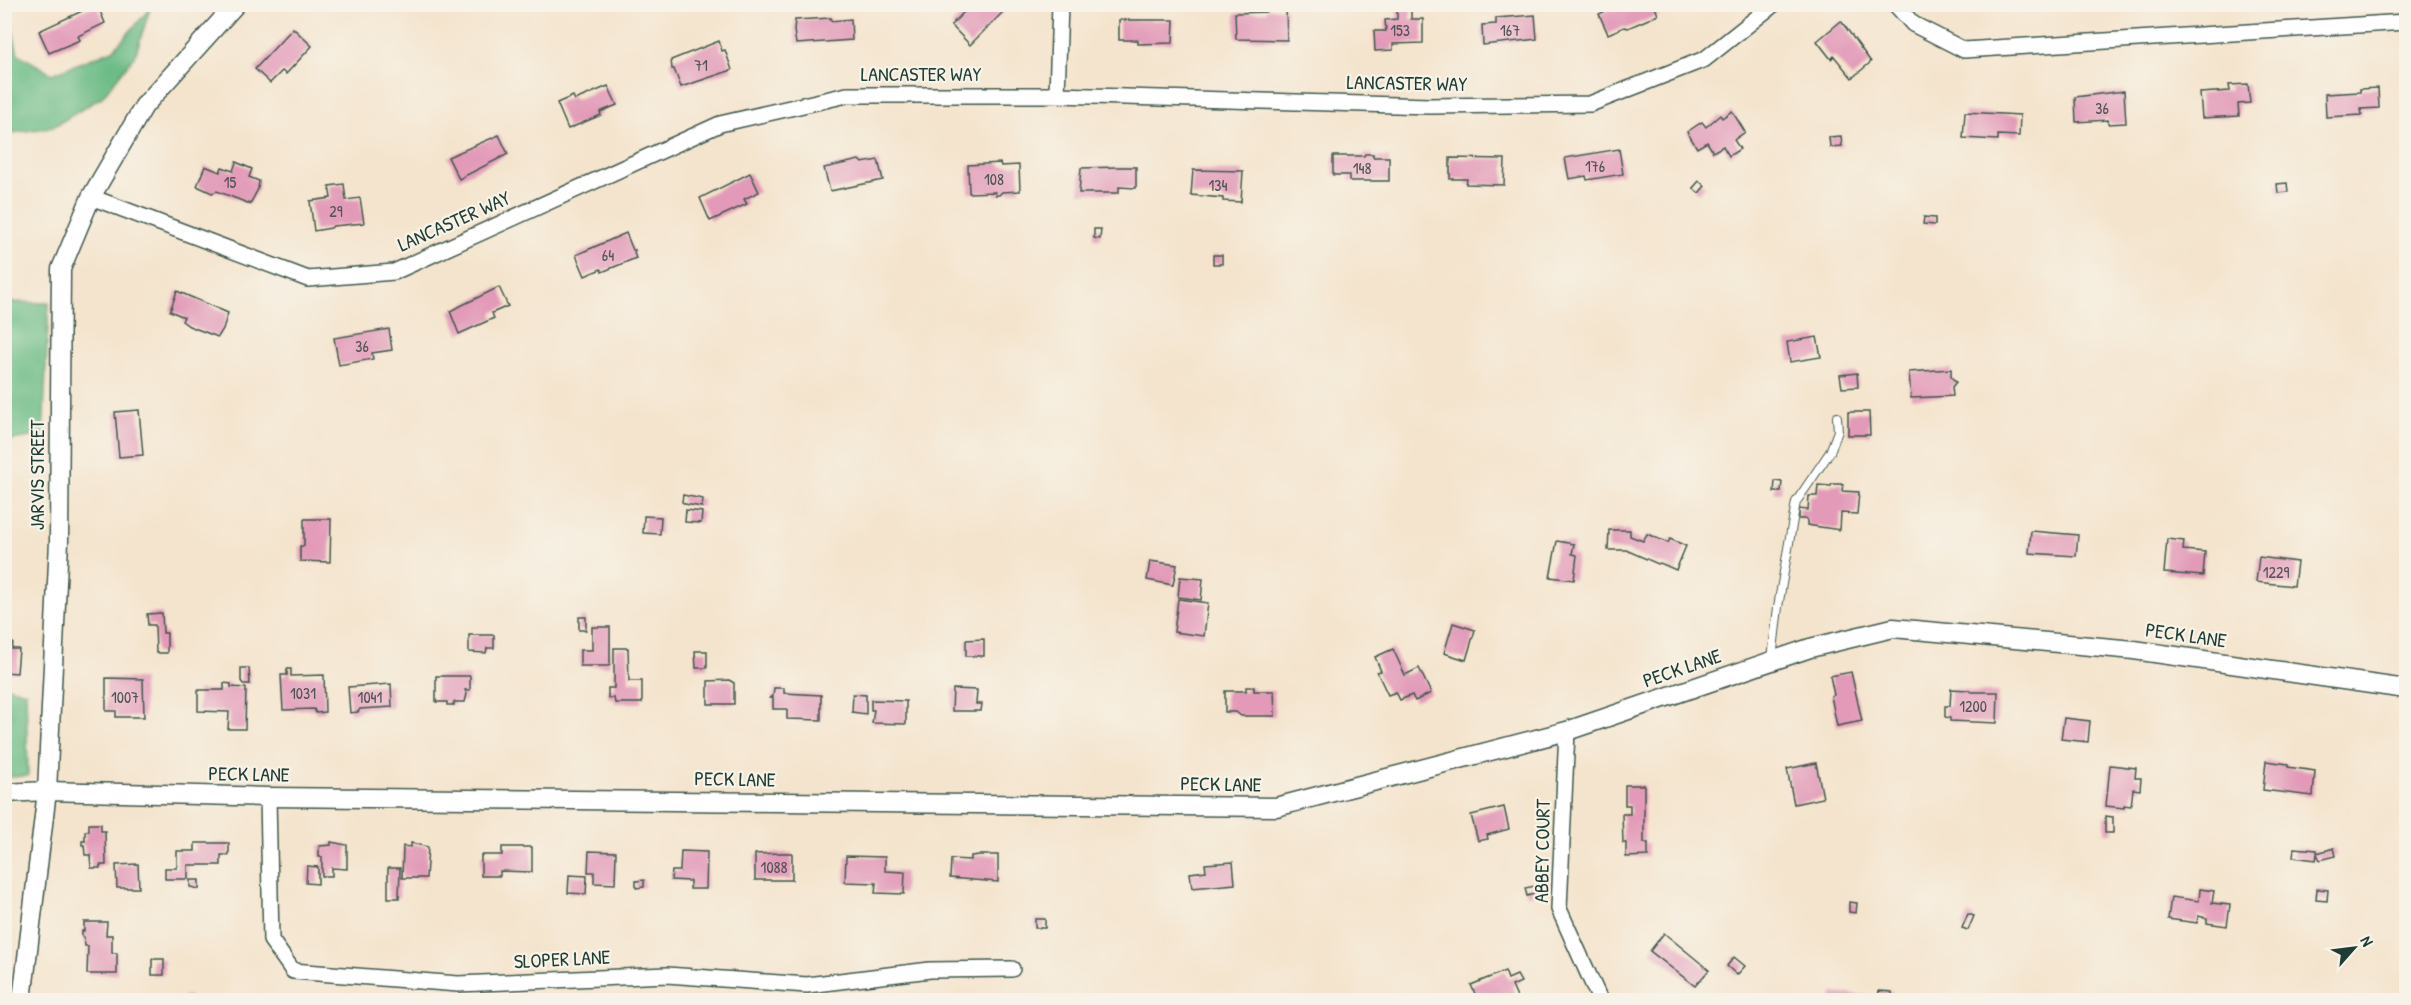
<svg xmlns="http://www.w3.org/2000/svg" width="2411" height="1005" viewBox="0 0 2411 1005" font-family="'Patrick Hand',sans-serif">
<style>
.forest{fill:#6cbb85;stroke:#467c5c;stroke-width:1.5}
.building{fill:#e29ab8}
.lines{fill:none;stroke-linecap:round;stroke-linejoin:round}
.service-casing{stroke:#3f564b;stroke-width:10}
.minor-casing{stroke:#3f564b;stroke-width:18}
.tertiary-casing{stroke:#3f564b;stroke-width:21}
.service{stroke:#fff;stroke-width:8}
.minor{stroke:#fff;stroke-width:15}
.tertiary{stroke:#fff;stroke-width:18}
.labels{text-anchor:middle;stroke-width:4.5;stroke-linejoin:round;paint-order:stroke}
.number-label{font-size:16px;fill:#505455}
.street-label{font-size:20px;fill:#1f3d34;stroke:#f7f3e8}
</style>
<rect width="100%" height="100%" fill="#f7f3e8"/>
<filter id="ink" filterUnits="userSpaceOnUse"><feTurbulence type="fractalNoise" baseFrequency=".0167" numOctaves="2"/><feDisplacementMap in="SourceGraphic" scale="12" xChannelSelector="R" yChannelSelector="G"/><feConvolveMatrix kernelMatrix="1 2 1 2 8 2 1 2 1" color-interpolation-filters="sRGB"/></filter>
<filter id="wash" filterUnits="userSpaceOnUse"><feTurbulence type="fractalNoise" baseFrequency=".008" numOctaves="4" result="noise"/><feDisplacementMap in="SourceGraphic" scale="24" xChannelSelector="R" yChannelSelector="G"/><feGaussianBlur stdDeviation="1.35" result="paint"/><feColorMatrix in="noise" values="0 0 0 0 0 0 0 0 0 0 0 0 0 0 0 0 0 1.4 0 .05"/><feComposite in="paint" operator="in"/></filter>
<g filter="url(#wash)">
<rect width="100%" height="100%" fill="#f4e4cd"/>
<!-- forest -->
<g class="forest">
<path d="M4 5H7L18 54 52 74 113 50 150 9 135 56 102 97 53 127 5 134Z"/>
<path d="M4 302 49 303 43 435 5 441Z"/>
<path d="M5 686 26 692 28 776 5 777Z"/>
</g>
<g id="blocks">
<!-- building -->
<g class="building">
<path d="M97 4 105 23 78 36 80 40 49 53 39 31Z"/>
<path d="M972 4 1009 6 970 45 951 25Z"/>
<path d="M1411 4V19H1423V43L1393 44V50L1375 51 1374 31H1386L1385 20 1397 19V10H1394L1393 5Z"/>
<path d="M1621 4H1654L1658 15 1628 28 1624 27 1608 34 1599 14Z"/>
<path d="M1286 8 1287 40 1236 39 1235 13 1266 12 1267 9Z"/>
<path d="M1535 15 1537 39 1483 45 1482 25 1496 24V18Z"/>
<path d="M831 18V21L851 19 852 40 796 44 794 30 795 20Z"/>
<path d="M1119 20H1174L1173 43 1138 44V40H1119Z"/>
<path d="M1841 21 1871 62 1852 78 1834 56 1831 59 1817 41Z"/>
<path d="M293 28 312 46 286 74 282 71 270 83 255 69Z"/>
<path d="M719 41 722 51 725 50 732 70 681 87 674 69H672L671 60Z"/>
<path d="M2248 84 2250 103 2238 104 2239 116 2202 118 2200 93 2230 91 2229 85Z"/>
<path d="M608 86 617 105 600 112 601 115 568 129 557 103 573 96 575 100Z"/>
<path d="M2378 88 2379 108 2361 109 2362 115 2326 117 2325 94 2360 92V89Z"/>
<path d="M2124 91 2126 123 2108 124V120L2076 122 2075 97Z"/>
<path d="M1732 111 1745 132 1734 140 1740 149 1729 156 1723 146 1713 152 1707 142 1697 148 1687 132 1702 122 1706 127 1720 115 1722 118Z"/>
<path d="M1965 112 2020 115 2019 136 1998 135V140L1963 138Z"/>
<path d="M499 135 508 154 459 179 448 157Z"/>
<path d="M1841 136 1842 146 1830 147 1829 137Z"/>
<path d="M1619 149 1623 174 1587 180 1586 176 1569 179 1565 158Z"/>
<path d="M1365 154H1373V157H1389V181H1349V175H1333V156H1364Z"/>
<path d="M1450 158 1505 159 1504 185 1466 184 1467 179H1450Z"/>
<path d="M859 160 862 163 878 160 883 180 830 191 824 168Z"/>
<path d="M236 162 252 169 249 177 259 181 258 189 250 204 217 191 212 193 197 186 205 166 220 172 222 167 233 171Z"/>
<path d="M1000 163 1001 166 1019 165 1020 191 1002 192 999 195H995V192L969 193 968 165Z"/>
<path d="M1119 167H1136V188L1119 187V193H1079L1081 168Z"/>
<path d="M1193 170 1243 171 1241 202 1223 201V198L1191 195Z"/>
<path d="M750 173 759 192 744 199 747 204 710 221 700 198Z"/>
<path d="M1699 181 1705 186 1699 193 1693 188Z"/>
<path d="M2287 183 2288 192 2278 193 2277 184Z"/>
<path d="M344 184 346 200 360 198 364 223 333 226 331 228 314 231 310 201 331 198 329 186Z"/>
<path d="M1924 217 1935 218V225L1923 224Z"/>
<path d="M1094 229H1101L1100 239 1094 238Z"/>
<path d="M626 233 633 250H635L634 253 636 258 602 272 601 269 585 276 576 255Z"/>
<rect x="1213" y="255" width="9" height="9"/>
<path d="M499 287 508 306 492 313 494 318 459 334 450 311Z"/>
<path d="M177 291 228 313 223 329 218 337 189 326 182 321 184 317 170 311Z"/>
<path d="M389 329 392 350 372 353 373 359 339 365 334 338Z"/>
<path d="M1817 337 1821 357 1790 362 1787 342Z"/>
<path d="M1951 369V377L1956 382 1952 387 1953 396 1911 398 1909 372Z"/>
<path d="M1857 373 1858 387 1842 388 1840 375Z"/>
<path d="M139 410 143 455 119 457 115 412Z"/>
<path d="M1848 412H1869L1870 435H1848Z"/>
<path d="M1775 481 1782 482 1781 492H1774Z"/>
<path d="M1832 484H1843L1842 491 1859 492 1857 514 1841 513 1840 530 1807 525V519H1799V509L1808 510 1809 496H1817L1818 485 1831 486Z"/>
<path d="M683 495 703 499 702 507 685 504 682 502Z"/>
<path d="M686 510 702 512 701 523 685 522Z"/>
<path d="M644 516 661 517 660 534 643 533Z"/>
<path d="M304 519H331L330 562 300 561V546H304Z"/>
<path d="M1609 530H1630V536L1643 541 1647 534 1668 543 1670 539 1686 546 1676 570 1660 563 1658 564 1626 550H1608Z"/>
<path d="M2031 531 2078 535 2076 556 2029 553Z"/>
<path d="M2167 539 2184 541 2183 550 2205 552 2203 576 2164 573Z"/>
<path d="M1557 541 1574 544 1572 554 1577 555 1574 580 1550 577Z"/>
<path d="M2259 557 2297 562 2294 586 2256 582Z"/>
<path d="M1150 561 1177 565 1173 585 1147 580Z"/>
<path d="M1180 577 1203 579 1201 600 1178 597Z"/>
<path d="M1178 599 1208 603 1204 636 1174 632Z"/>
<path d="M162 613 163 633H167V653H156L155 625H148L147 614Z"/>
<rect x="579" y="617" width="7" height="13"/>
<path d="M1453 623 1475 630 1466 660 1444 653Z"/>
<path d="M592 627H610V665L608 666H580V650H592Z"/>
<path d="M469 635H494V648H487L486 653 469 652Z"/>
<path d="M984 639V656H966V640Z"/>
<path d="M4 642 13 643 12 649H19L17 673 4 672Z"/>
<path d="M614 648H628L629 681H642V703H615L614 698H608V688H614Z"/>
<path d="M1393 649 1405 675 1419 668 1431 693 1415 701 1412 695 1400 700 1396 692 1388 695 1377 672 1381 671 1375 657Z"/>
<path d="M695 651H707V668H696Z"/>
<path d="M241 668H249L250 684H243L241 681Z"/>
<path d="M287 669H291V676L324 675 325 712 316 713 314 709 283 710 281 675H287Z"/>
<path d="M1851 672 1862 721 1837 726 1831 696 1834 695 1830 676Z"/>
<path d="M436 676H470V690H465L467 694 465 702H454V705H447V702H436Z"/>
<path d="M106 678 143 679 144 717H116V711H106Z"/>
<path d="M729 680 734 683V704H708V681Z"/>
<path d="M224 683 231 684V687L246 688 245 729H228L229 712 198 711V690H224Z"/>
<path d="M391 684 392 707 360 709 358 712 350 713 348 687Z"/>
<path d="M1246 687H1254V691H1274L1275 716H1241L1236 712H1225V691H1246Z"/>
<path d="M774 688H784V693L821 695V720L787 719V709H773V698H770L773 696Z"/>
<path d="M953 689 977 690 976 704H982L981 711H952Z"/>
<path d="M1951 689 1968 690 1971 692H1998L1997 723 1950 721V718L1945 717V706H1950Z"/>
<path d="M853 694 866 695V714L852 712Z"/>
<path d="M871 700 906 701V724L872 723 874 710H871Z"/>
<path d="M2064 718 2090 721 2088 742 2061 739Z"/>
<path d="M2266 761 2288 764V767L2315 771 2313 796 2263 790Z"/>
<path d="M1816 763 1823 798 1794 804 1787 769Z"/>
<path d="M2110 765 2136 768 2135 778H2141L2140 790 2133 789 2131 806 2124 805V808L2106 806Z"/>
<path d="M1625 785H1644V843H1648V856L1626 857V843H1623L1622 814H1630V805H1625Z"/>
<path d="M1504 807 1509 829 1487 835 1488 839 1478 841 1471 815Z"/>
<path d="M2105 816 2113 817V833H2105Z"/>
<path d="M89 824H101V831H105L106 865H100V868H91L90 855H85L84 845H82V841H85V831H89Z"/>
<path d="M331 842 347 845V869L332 868V876H322V857H319V846L331 845Z"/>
<path d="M195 843H229V855H221V865H188V879H165V868H177V851H195Z"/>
<path d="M411 843 428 847 426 878H402L403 846 411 847Z"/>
<path d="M502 847H532V872L500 871V876H481V855H502Z"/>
<path d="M2294 848 2317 850V853L2334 848 2336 856 2320 860 2317 854 2316 860 2293 857Z"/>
<path d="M589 851 616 852 615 884 594 883V872H588Z"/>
<path d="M681 851 707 852 706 889H690V881L671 880 672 871H680Z"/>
<path d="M780 853H792V880H755V854Z"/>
<path d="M979 855H998V882L950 878 951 859 971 860V856Z"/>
<path d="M846 856 885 857V871L905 872 904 894 875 893 876 883 845 882Z"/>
<path d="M1233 862 1235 884 1192 888 1190 873 1206 871 1205 864Z"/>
<path d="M138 864 139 888H117L116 865Z"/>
<path d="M307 866 318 867V884L306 883Z"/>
<path d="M388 868H400L399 898H388Z"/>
<path d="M569 875 587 876 586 894 568 893Z"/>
<path d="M190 880H199V889L190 887Z"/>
<path d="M644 880V887L636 888V881Z"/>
<path d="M1535 886 1537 893 1527 896 1525 888Z"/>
<path d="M2200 889 2214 891 2212 903 2230 905 2227 926 2207 923V918L2198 916 2197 923 2168 919 2171 897 2199 901Z"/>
<path d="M2317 889 2328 890 2327 901 2316 900Z"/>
<path d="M1849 902 1857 903 1856 913 1849 912Z"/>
<path d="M1968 914 1974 916 1968 930 1962 928Z"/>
<rect x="1035" y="919" width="10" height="9"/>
<path d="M84 922H107L106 935H112V953H117V974H87L88 946H85L84 937 82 936V931H84Z"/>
<path d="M1664 933 1709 970 1695 986 1650 951Z"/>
<path d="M1734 957 1745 966 1737 975 1727 966Z"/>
<rect x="152" y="959" width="12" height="16"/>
<path d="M1505 971 1508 979 1517 975 1521 982 1512 986 1518 1000H1493L1491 996 1478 1000 1471 985Z"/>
<path d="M1879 991 1892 992V1000H1832L1833 993 1878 996Z"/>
<path d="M186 995 194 1000H182Z"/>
</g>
</g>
</g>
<g filter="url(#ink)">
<use href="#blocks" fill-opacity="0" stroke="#3f564b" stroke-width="1.5"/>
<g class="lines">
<!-- service casing -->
<g class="service-casing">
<path id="service" d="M1772 659 1778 607 1796 502 1830 452 1838 431 1837 417"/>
</g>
<!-- minor casing -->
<g class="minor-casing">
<g id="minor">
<path d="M1895 4 1913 24 1964 50 2406 22"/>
<path d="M1057 95 1060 4"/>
<path d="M91 197 308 279 394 272 720 124 847 95H1057L1429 106 1590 104 1705 59 1774 4"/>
<path d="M1567 731 1559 909 1600 1000"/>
<path d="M268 797 271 940 293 971 458 984 667 975 807 985 930 970 1012 969"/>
</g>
</g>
<!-- tertiary casing -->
<g class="tertiary-casing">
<g id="tertiary">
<path d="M4 793 47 791 268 797 1276 807 1567 731 1810 648 1893 628 2134 650 2406 689"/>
<path d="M22 1000 47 791 59 541 61 269 91 197 144 106 236 4"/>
</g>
</g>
<!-- service -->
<use href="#service" class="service"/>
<!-- minor -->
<use href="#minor" class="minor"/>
<!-- tertiary -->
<use href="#tertiary" class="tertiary"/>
</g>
</g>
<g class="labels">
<!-- number labels -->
<g class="number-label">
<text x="1400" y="36">153</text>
<text x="1510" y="36">167</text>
<text x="701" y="71">71</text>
<text x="2102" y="114">36</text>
<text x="1595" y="172">176</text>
<text x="1362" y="174">148</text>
<text x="994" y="185">108</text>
<text x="230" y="188">15</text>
<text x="1218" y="191">134</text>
<text x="336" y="217">29</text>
<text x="608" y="261">64</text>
<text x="362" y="352">36</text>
<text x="2276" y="578">1229</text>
<text x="303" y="699">1031</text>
<text x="125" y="703">1007</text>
<text x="370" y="703">1041</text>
<text x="1973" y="712">1200</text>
<text x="774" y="873">1088</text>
</g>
<!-- street labels -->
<g class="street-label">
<text x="921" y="81">LANCASTER WAY</text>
<text transform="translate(1407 83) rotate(1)" y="7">LANCASTER WAY</text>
<text transform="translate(454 221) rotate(-24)" y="7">LANCASTER WAY</text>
<text transform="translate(37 475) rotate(-90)" y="7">JARVIS STREET</text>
<text transform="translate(2186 635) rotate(8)" y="7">PECK LANE</text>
<text transform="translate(1682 668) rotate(-19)" y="7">PECK LANE</text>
<text transform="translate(249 774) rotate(1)" y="7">PECK LANE</text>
<text transform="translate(735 779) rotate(1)" y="7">PECK LANE</text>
<text transform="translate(1221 784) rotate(1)" y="7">PECK LANE</text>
<text transform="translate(1542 851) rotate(-89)" y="7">ABBEY COURT</text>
<text transform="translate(562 959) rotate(-3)" y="7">SLOPER LANE</text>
</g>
</g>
<!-- margin -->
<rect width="2411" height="1005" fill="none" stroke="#f7f3e8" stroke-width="24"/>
<!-- north arrow -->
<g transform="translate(2354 948) rotate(62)" stroke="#f7f3e8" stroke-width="4.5" paint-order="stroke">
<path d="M0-4.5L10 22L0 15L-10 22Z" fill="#1f3d34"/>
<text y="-9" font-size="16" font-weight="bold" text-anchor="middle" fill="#1f3d34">N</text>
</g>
</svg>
